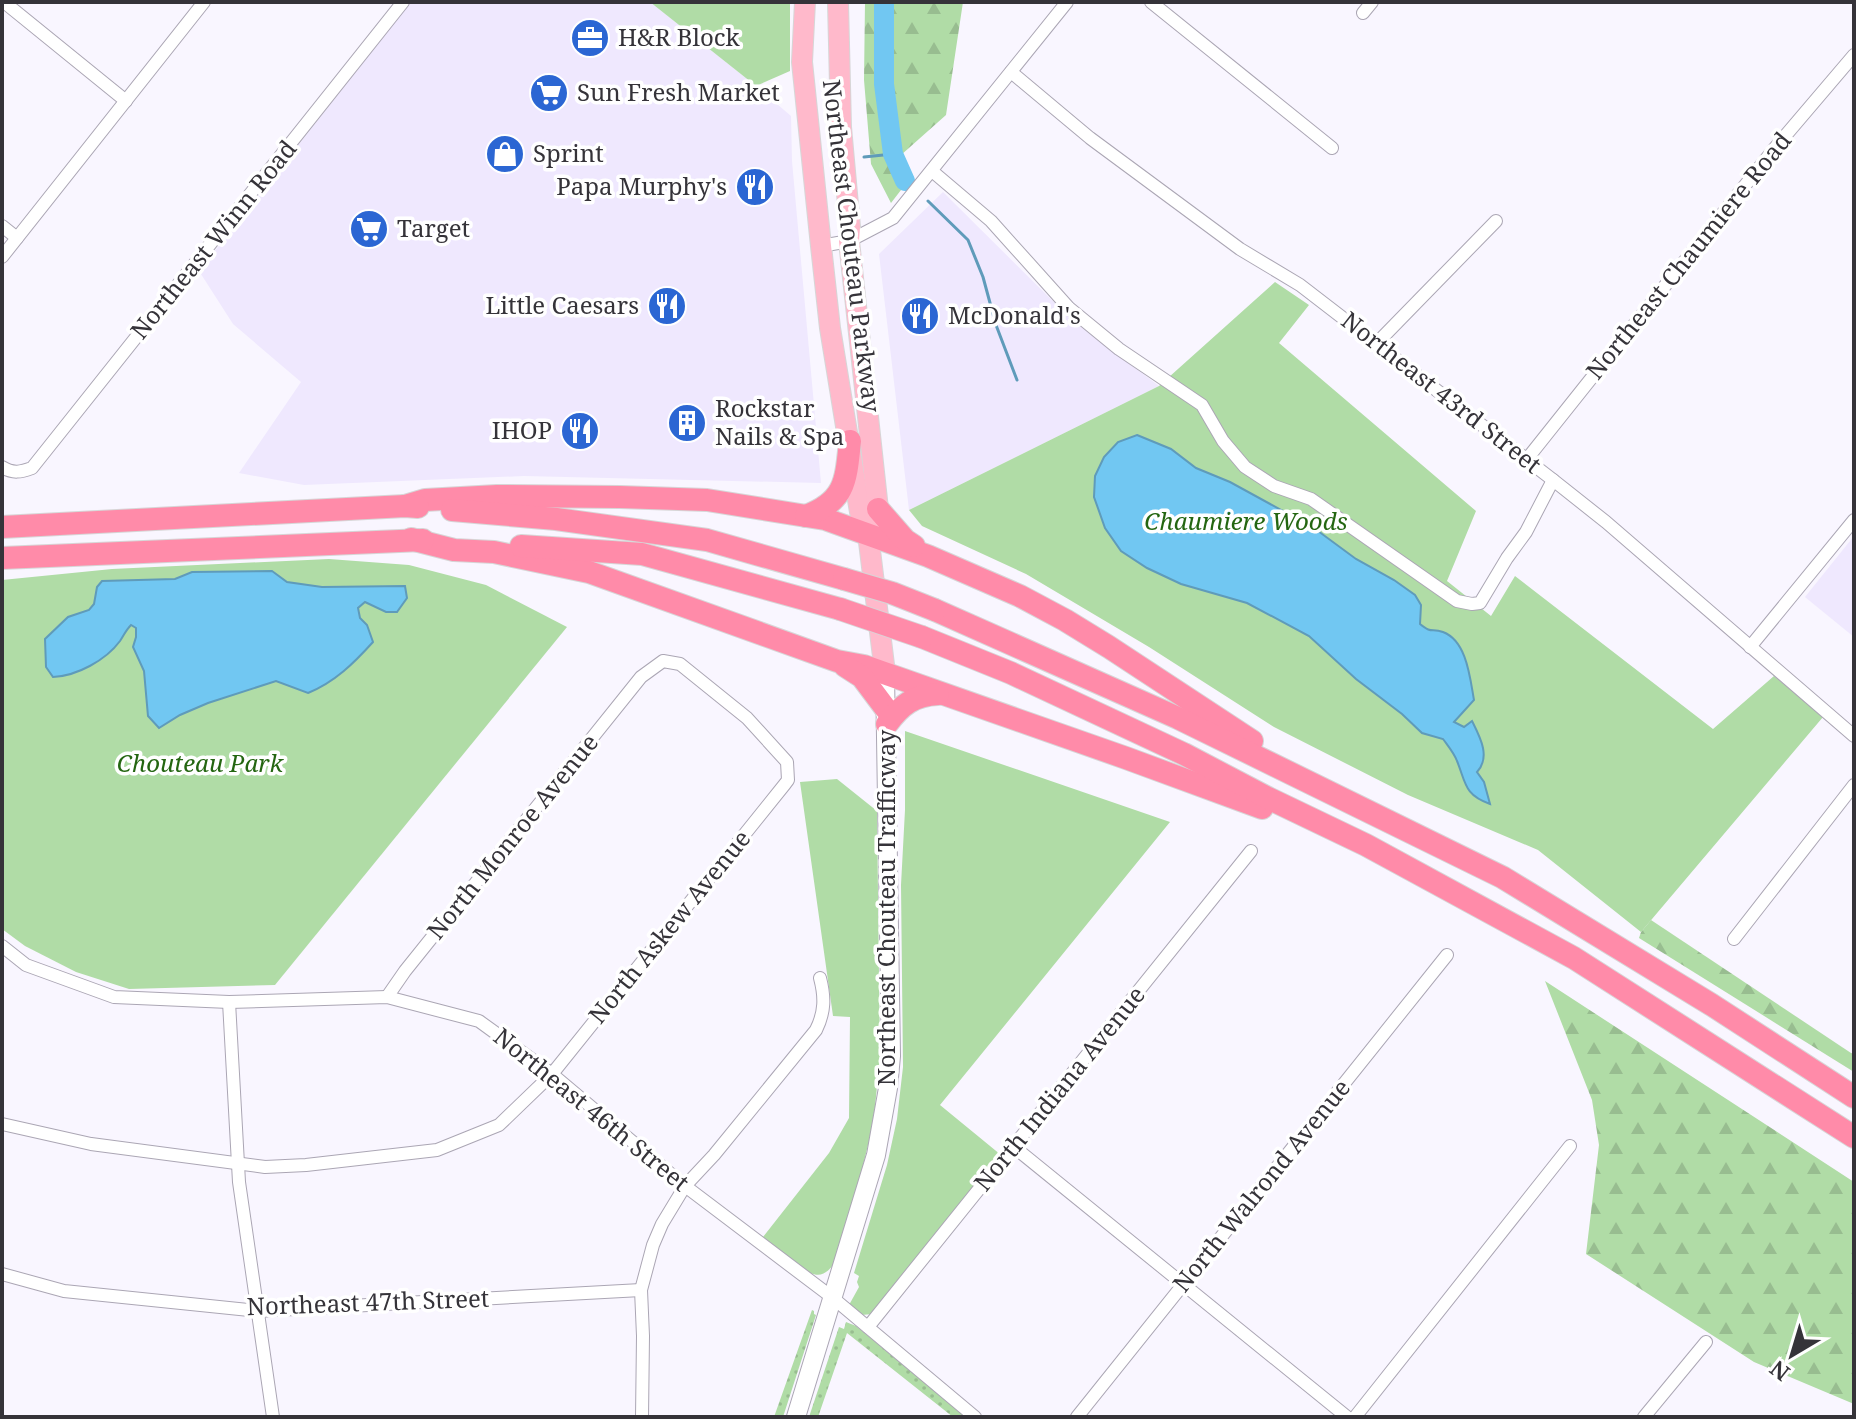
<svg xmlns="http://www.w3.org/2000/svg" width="1856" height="1419" viewBox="0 0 1856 1419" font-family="'Noto Serif',serif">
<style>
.built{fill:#efe8fe}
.grass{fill:url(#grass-dots)}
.forest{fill:url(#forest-firs)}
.park{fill:#b0dca6}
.water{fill:#71c7f2;stroke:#5f9bba;stroke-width:2}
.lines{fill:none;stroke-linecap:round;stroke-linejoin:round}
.stream{stroke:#5f9bba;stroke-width:3}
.river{stroke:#71c7f2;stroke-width:20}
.minor-casing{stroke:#aba6b4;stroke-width:14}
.secondary-casing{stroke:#aba6b4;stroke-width:20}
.primary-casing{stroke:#d7d6d7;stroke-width:22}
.motorway-casing{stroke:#d7d6d7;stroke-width:24}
.minor{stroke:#fff;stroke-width:12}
.secondary{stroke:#fff;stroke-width:18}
.primary{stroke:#ffb9cb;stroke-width:20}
.motorway{stroke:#ff8ba9;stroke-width:22}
.motorway-bridge-casing{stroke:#d7d6d7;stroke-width:24;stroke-linecap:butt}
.motorway-bridge{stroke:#ff8ba9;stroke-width:22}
.labels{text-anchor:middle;stroke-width:7;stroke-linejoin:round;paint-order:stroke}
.poi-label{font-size:24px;fill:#353339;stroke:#fff;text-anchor:start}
.street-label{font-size:24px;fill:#353339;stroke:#fff}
.park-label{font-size:24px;font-style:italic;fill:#246611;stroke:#fff}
</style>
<defs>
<pattern id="grass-dots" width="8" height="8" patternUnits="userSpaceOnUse" patternTransform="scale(2)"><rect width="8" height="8" fill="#b0dca6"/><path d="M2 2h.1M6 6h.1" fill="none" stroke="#98bd90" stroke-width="1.8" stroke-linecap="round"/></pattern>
<pattern id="forest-firs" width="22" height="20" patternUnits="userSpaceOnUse" patternTransform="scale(2)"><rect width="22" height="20" fill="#b0dca6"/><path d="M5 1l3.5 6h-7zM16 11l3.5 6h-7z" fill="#98bd90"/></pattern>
</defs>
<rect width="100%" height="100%" fill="#f9f6ff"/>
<!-- built -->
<g class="built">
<path d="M411 2H650L756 86 791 116 792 161 821 483 524 476 304 485 239 473 301 382 233 324 199 271Z"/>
<path d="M943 192 1073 321 1159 386 909 510 879 254Z"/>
<path d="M1854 536V637L1805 597Z"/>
</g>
<!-- grass -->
<g class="grass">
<path d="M812 1310 814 1311V1314L816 1315 783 1417H774Z"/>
<path d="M846 1322 856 1326 963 1414 964 1417H953L847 1333 818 1417H809L839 1327 844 1329Z"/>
</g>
<!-- forest -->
<g class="forest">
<path d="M865 2H963L946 115 901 155 911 177 891 203 871 164 864 80Z"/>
<path d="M1651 920 1854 1055V1072L1639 938 1641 932Z"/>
<path d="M1545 981 1854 1182V1404L1754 1362 1586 1254 1599 1145 1592 1100Z"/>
</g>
<!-- park -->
<g class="park">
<path d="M650 2H790V71L756 86Z"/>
<path d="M1275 282 1309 305 1279 343 1476 511 1447 581 1491 616 1515 576 1713 729 1774 676 1823 717 1641 932 1538 850 1408 795 1274 727 1149 647 1026 574 922 526 909 510 1159 386Z"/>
<path d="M329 559 409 565 486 585 567 627 275 985 129 989 76 972 25 946 2 929V580L112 569Z"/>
<path d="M905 731 1170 822 940 1105 1001 1155 873 1314 861 1315 849 1305 859 1287 857 1282 859 1276 854 1273 887 1165 897 1119 903 1067 901 885 905 810Z"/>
<path d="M837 779 877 811 880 1055 875 1107 869 1141 859 1182 833 1265C826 1274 820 1277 810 1273L763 1237 829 1153 849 1118 850 1017 833 1016 800 782Z"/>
</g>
<!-- water -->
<g class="water">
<path d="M1137 435 1171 449 1196 468 1230 482 1314 528 1356 559 1394 580 1415 595 1421 605 1420 624C1432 634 1431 628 1443 632 1467 641 1470 678 1474 700L1454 722 1464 727 1472 721C1480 737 1491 757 1477 772L1484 782 1490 804C1464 795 1466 783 1457 761 1454 753 1448 746 1443 739L1422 733 1402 714 1356 679 1309 636 1247 603 1181 584 1147 568 1121 551 1105 528 1094 497 1095 476 1104 457 1118 442Z"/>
<path d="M272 571 287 582 322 587 405 586 407 598 397 612H386L365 602 358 608 360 618 367 625 373 642C354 663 335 682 308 693L276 681 208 703 180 715 159 728 148 716 144 671 133 647 136 637V628L131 625C126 630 124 635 120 641 106 660 77 676 53 677L46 667 45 639 68 617 89 610 94 604 97 587 102 581 175 579 192 572Z"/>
</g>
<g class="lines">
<!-- stream -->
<g class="stream">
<path d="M864 157 893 154"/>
<path d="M928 201 968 240 983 277 996 325 1017 380"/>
</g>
<!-- river -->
<path class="river" d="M884 2V84L893 154 905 181"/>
<!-- minor casing -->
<g class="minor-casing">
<g id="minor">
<path d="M4 2 126 101"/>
<path d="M1151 2 1332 148"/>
<path d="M1363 13 1372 2"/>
<path d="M1011 72 1090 138 1240 249 1300 285 1553 480 1606 522 1854 736"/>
<path d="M932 171 991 221 1069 308 1119 349 1202 405 1223 441 1245 467 1274 486 1311 499 1457 601 1472 604 1480 603 1507 558 1526 532 1553 480"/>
<path d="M2 226 17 238"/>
<path d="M821 246 849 241 893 218 1067 2"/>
<path d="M2 257 204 2"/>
<path d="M1376 344 1496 221"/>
<path d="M1527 459 1774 149 1854 55"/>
<path d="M2 467C13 474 21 472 32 468L403 2"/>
<path d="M1750 647 1854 520"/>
<path d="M1734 939 1854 785"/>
<path d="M2 946 26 965 114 997 229 1002 387 997 479 1021 552 1074 685 1186 833 1298 975 1417"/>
<path d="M229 1002 239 1182 273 1417"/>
<path d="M2 1124 91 1144 265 1167 306 1165 437 1150 499 1125 552 1074 785 784 788 780 787 762 747 718 680 664 663 661 641 677 405 971 387 997"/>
<path d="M1014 1147 1347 1417"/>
<path d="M2 1274 64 1291 258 1311 641 1290"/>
<path d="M868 1327 1251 851"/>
<path d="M642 1417 643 1336 641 1290 653 1245 662 1224 685 1186 714 1155 816 1030C825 1012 825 997 820 978"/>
<path d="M1077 1417 1447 955"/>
<path d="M1355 1417 1570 1146"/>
<path d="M1644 1417 1706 1342"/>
</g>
</g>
<!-- secondary casing -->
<g class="secondary-casing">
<path id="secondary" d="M796 1417 876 1155 888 1088 891 1056 885 673"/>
</g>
<!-- primary casing -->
<g class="primary-casing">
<g id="primary">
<path d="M805 2 802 62 821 246 830 328 860 512 868 534 885 673"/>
<path d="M838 2 841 127 850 227 849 241 878 509 872 523"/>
</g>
</g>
<!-- motorway casing -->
<g class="motorway-casing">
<g id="motorway">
<path d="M405 506 425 500 497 496 620 497 707 500 825 519 928 556 1020 596 1065 620 1109 647 1252 741"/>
<path d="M878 509 905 540 914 546"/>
<path d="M452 510 556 519 707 540 844 579"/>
<path d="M806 516C846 501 846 480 850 441"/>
<path d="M2 527 405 506 418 507"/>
<path d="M411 539 454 550 494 552 589 572 837 661 864 666 1126 758 1262 808"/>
<path d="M521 546 642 554 840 609"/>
<path d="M2 558 423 540"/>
<path d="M935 610 1178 718 1502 877 1712 1005 1854 1097"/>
<path d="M922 637 1011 673 1184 754 1268 798 1366 845 1574 958 1854 1137"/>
<path d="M845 666 862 677 886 709"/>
<path d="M887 724C901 705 914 695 938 694"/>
</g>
</g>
<!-- minor -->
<use href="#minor" class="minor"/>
<!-- secondary -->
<use href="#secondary" class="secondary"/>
<!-- primary -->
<use href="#primary" class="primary"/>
<!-- motorway -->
<use href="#motorway" class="motorway"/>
<!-- motorway-bridge casing -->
<g class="motorway-bridge-casing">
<g id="motorway-bridge">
<path d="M844 579 892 593 935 610"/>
<path d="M840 609 922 637"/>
</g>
</g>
<!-- motorway-bridge -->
<use href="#motorway-bridge" class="motorway-bridge"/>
</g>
<!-- icons -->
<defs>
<g id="office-disc" transform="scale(2)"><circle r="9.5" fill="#2b66d3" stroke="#fff"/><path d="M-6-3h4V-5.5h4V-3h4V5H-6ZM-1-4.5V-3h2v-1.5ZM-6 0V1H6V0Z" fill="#fff"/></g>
<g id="supermarket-disc" transform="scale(2)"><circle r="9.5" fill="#2b66d3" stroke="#fff"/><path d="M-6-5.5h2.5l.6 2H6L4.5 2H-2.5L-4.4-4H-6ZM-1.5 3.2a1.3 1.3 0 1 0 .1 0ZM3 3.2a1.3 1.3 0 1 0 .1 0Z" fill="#fff"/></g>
<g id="shop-disc" transform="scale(2)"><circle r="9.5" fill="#2b66d3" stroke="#fff"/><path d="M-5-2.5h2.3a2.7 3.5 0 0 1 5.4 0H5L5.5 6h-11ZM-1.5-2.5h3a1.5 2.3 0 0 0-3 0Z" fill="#fff"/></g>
<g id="restaurant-disc" transform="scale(2)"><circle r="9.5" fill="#2b66d3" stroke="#fff"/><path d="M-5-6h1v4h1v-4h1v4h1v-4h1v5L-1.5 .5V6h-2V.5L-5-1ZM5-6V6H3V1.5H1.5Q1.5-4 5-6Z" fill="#fff"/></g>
<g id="building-disc" transform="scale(2)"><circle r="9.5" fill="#2b66d3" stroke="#fff"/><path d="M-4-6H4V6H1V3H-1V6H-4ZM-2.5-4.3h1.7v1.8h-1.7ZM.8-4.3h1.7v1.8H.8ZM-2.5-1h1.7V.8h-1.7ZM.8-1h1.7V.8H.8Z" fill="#fff"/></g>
</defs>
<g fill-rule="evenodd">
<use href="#office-disc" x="590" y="38"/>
<use href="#supermarket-disc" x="549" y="93"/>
<use href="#shop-disc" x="505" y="154"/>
<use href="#restaurant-disc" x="755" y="187"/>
<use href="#supermarket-disc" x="369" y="229"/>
<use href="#restaurant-disc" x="667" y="306"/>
<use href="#restaurant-disc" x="920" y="316"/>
<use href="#building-disc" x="687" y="423"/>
<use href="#restaurant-disc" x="580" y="431"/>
</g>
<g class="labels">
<!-- poi labels -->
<g class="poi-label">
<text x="618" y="46">H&amp;R Block</text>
<text x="577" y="101">Sun Fresh Market</text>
<text x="533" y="162">Sprint</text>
<text x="727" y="195" text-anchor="end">Papa Murphy's</text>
<text x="397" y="237">Target</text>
<text x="639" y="314" text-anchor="end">Little Caesars</text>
<text x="948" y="324">McDonald's</text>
<text x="715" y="417">Rockstar<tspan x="715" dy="28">Nails &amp; Spa</tspan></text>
<text x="552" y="439" text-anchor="end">IHOP</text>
</g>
<!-- street labels -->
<g class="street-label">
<text transform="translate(214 240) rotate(-51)" y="8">Northeast Winn Road</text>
<text transform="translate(851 246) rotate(83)" y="8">Northeast Chouteau Parkway</text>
<text transform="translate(1689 256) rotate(-51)" y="8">Northeast Chaumiere Road</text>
<text transform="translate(1441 393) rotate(38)" y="8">Northeast 43rd Street</text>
<text transform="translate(513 837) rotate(-51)" y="8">North Monroe Avenue</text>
<text transform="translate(887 908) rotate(-90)" y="8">Northeast Chouteau Trafficway</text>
<text transform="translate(670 927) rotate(-51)" y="8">North Askew Avenue</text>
<text transform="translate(1060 1089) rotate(-51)" y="8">North Indiana Avenue</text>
<text transform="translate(591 1110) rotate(39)" y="8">Northeast 46th Street</text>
<text transform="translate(1262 1186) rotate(-51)" y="8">North Walrond Avenue</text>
<text transform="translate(368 1303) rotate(-2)" y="8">Northeast 47th Street</text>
</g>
<!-- park labels -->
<g class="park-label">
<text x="1246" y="530">Chaumiere Woods</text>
<text x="200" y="772">Chouteau Park</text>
</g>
</g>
<!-- border -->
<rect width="1856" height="1419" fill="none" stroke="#353339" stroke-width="8"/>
<!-- north arrow -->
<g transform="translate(1792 1355) rotate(218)" stroke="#ffffff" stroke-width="6" paint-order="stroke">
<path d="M0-6L14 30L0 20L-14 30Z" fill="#353339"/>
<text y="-12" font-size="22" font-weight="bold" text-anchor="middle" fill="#353339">N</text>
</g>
</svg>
